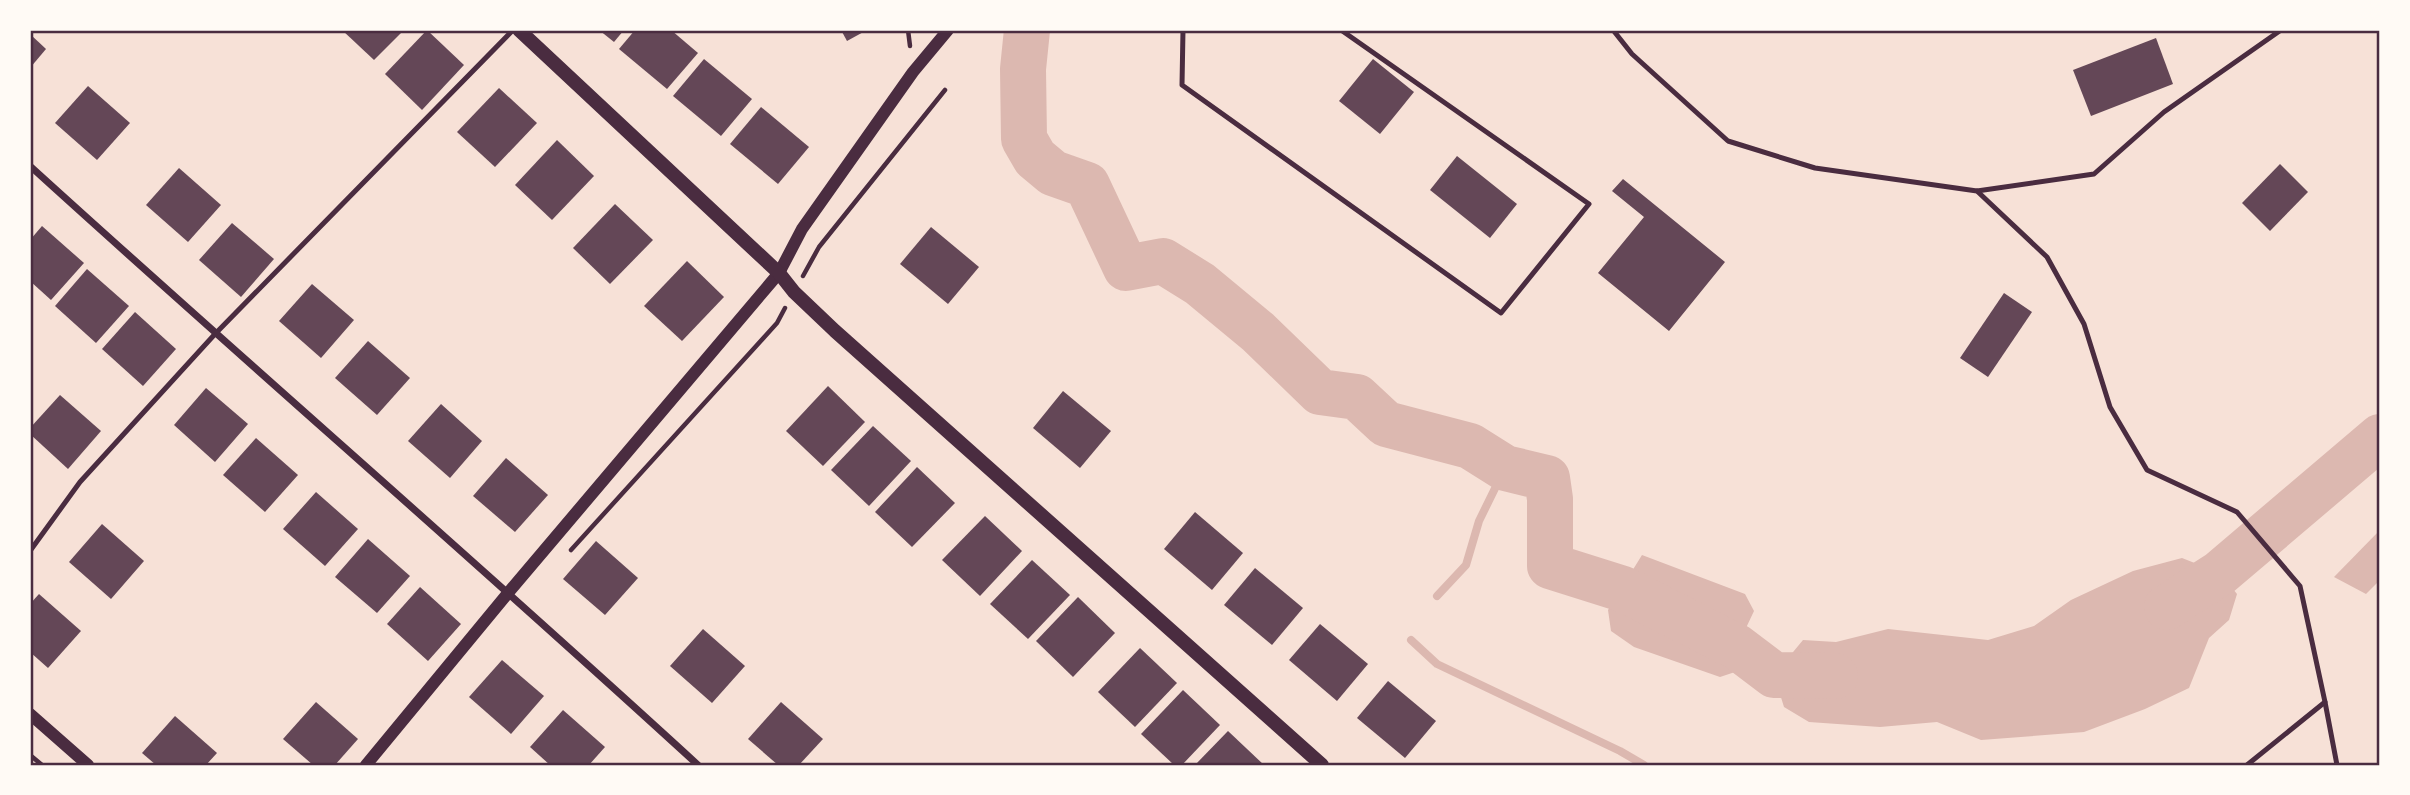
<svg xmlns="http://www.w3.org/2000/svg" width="2410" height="795" viewBox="0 0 2410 795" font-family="'Open Sans',sans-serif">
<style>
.water{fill:#dcb8b0}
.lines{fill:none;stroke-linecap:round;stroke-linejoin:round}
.stream{stroke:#dcb8b0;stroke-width:8}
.river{stroke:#dcb8b0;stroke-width:46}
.building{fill:#644757}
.path{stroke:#4a2c40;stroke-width:4.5}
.service{stroke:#4a2c40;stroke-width:5}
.minor{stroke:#4a2c40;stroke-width:7}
.tertiary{stroke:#4a2c40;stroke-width:12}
.secondary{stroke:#4a2c40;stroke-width:14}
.neatline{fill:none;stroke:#4a2c40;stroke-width:2.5}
</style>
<rect width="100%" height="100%" fill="#f7e1d7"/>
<!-- water -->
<g class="water">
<path d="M2380 530V580L2366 594 2334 577Z"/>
<path d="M1642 555 1745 594 1754 611 1737 647 1735 672 1720 677 1634 647 1611 631 1608 610Z"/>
<path d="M2182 558 2220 573 2237 594 2229 620 2209 638 2189 688 2145 709 2084 732 1981 740 1937 722 1880 727 1809 722 1784 707 1774 675 1803 640 1836 642 1888 629 1988 640 2034 626 2071 600 2133 571Z"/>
</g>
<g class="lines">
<!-- stream -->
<g class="stream">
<path d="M1437 596 1466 565 1479 521 1505 468"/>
<path d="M1411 640 1437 664 1620 751 1644 765"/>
</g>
<!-- river -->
<g class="river">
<path d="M1027 30 1023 69 1024 139 1035 158 1053 173 1087 185 1126 268 1163 261 1200 284 1258 332 1320 392 1357 397 1386 424 1470 446 1505 468 1547 478 1550 499V566L1623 589 1737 647 1774 675 1835 676"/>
<path d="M2167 607 2220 573 2380 437"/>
</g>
</g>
<!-- building -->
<g class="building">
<path d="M342 30H404L374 60Z"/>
<path d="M427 30 464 65 422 110 385 74Z"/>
<path d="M599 30H624L614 42Z"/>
<path d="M635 30H671L698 53 667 89 619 49Z"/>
<path d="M841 30H867L847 41Z"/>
<path d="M30 34 46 49 30 68Z"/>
<path d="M2156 38 2173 84 2091 116 2073 70Z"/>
<path d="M704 59 752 99 721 136 673 96Z"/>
<path d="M1373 59 1414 92 1380 134 1339 101Z"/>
<path d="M88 86 130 123 97 160 55 123Z"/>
<path d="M499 88 537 123 495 167 457 132Z"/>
<path d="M761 107 809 147 778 184 730 144Z"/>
<path d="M557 140 594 176 552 220 515 185Z"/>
<path d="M1457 156 1517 204 1490 238 1430 190Z"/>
<path d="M2280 164 2308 192 2270 231 2242 203Z"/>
<path d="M179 168 221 205 188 242 146 205Z"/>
<path d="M1623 179 1725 262 1669 331 1598 273 1644 217 1612 191Z"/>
<path d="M615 204 653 240 610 284 573 248Z"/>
<path d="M232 223 274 259 241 297 199 260Z"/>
<path d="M42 226 84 263 51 300 30 281V240Z"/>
<path d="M931 227 979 267 948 304 900 264Z"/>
<path d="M687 261 724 297 682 341 644 306Z"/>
<path d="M87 269 129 306 96 343 55 306Z"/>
<path d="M312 284 354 320 321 358 279 321Z"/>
<path d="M2004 293 2032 312 1988 377 1960 358Z"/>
<path d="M135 312 176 349 143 386 102 349Z"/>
<path d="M368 341 410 378 377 415 335 378Z"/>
<path d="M828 386 865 422 823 466 786 431Z"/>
<path d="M206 388 248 424 215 462 174 425Z"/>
<path d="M1063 391 1111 431 1080 468 1033 428Z"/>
<path d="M60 395 101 431 68 469 30 434V428Z"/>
<path d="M441 404 482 441 450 478 408 441Z"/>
<path d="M873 426 911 461 869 506 831 470Z"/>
<path d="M256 438 298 475 265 512 223 475Z"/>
<path d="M506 458 548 495 515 532 473 496Z"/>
<path d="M917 467 955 503 912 547 875 512Z"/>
<path d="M316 492 358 529 325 566 283 529Z"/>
<path d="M1195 512 1243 553 1212 590 1164 549Z"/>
<path d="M985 516 1022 551 980 596 942 560Z"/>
<path d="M102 524 144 561 111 599 69 562Z"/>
<path d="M368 539 410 576 377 613 335 577Z"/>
<path d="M596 541 638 578 605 615 563 579Z"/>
<path d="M1032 560 1070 595 1028 639 990 604Z"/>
<path d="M1255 568 1303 608 1272 645 1224 605Z"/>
<path d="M420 587 461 624 428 661 387 624Z"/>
<path d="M39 594 81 631 48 668 30 652V604Z"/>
<path d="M1078 597 1115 633 1073 677 1036 641Z"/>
<path d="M1320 624 1368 664 1337 701 1289 660Z"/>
<path d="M703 629 745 666 712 703 670 666Z"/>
<path d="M1140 648 1177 683 1135 727 1098 692Z"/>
<path d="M502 660 544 696 511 734 469 697Z"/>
<path d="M1388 681 1436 721 1405 758 1357 718Z"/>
<path d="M1183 690 1220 725 1182 765H1174L1141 734Z"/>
<path d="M316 702 358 739 335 765H313L283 739Z"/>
<path d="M781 702 823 739 799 765H778L748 739Z"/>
<path d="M563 710 605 747 589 765H550L530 747Z"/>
<path d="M175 716 217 753 206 765H156L142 753Z"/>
<path d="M1228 731 1264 765H1195Z"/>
</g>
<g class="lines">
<!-- path -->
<g class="path">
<path d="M908 30 910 46"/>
<path d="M803 276 819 247 945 90"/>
<path d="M571 550 777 323 785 308"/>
<path d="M30 755 42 765"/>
</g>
<!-- service -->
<g class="service">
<path d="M1183 30 1182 85 1501 313 1589 204 1341 30"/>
<path d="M1613 30 1632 54 1728 141 1815 168 1977 191 2047 257 2084 324 2110 407 2147 470 2237 512 2300 586 2325 702 2247 765"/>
<path d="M1977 191 2094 174 2164 112 2281 30"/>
<path d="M30 551 80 482 215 334 513 30"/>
<path d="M2325 702 2337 765"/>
</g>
<!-- minor -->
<path class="minor" d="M30 166C251 367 478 563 698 765"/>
<!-- tertiary -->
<g class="tertiary">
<path d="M30 714 88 765"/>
<path d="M366 765 508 593 779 273 802 229 913 72 948 30"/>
</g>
<!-- secondary -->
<path class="secondary" d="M519 30 779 273 794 292 835 331 1322 765"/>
</g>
<!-- border -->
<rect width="2410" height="795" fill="none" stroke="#fffaf5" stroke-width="63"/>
<rect x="32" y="32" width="2346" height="732" class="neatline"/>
</svg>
